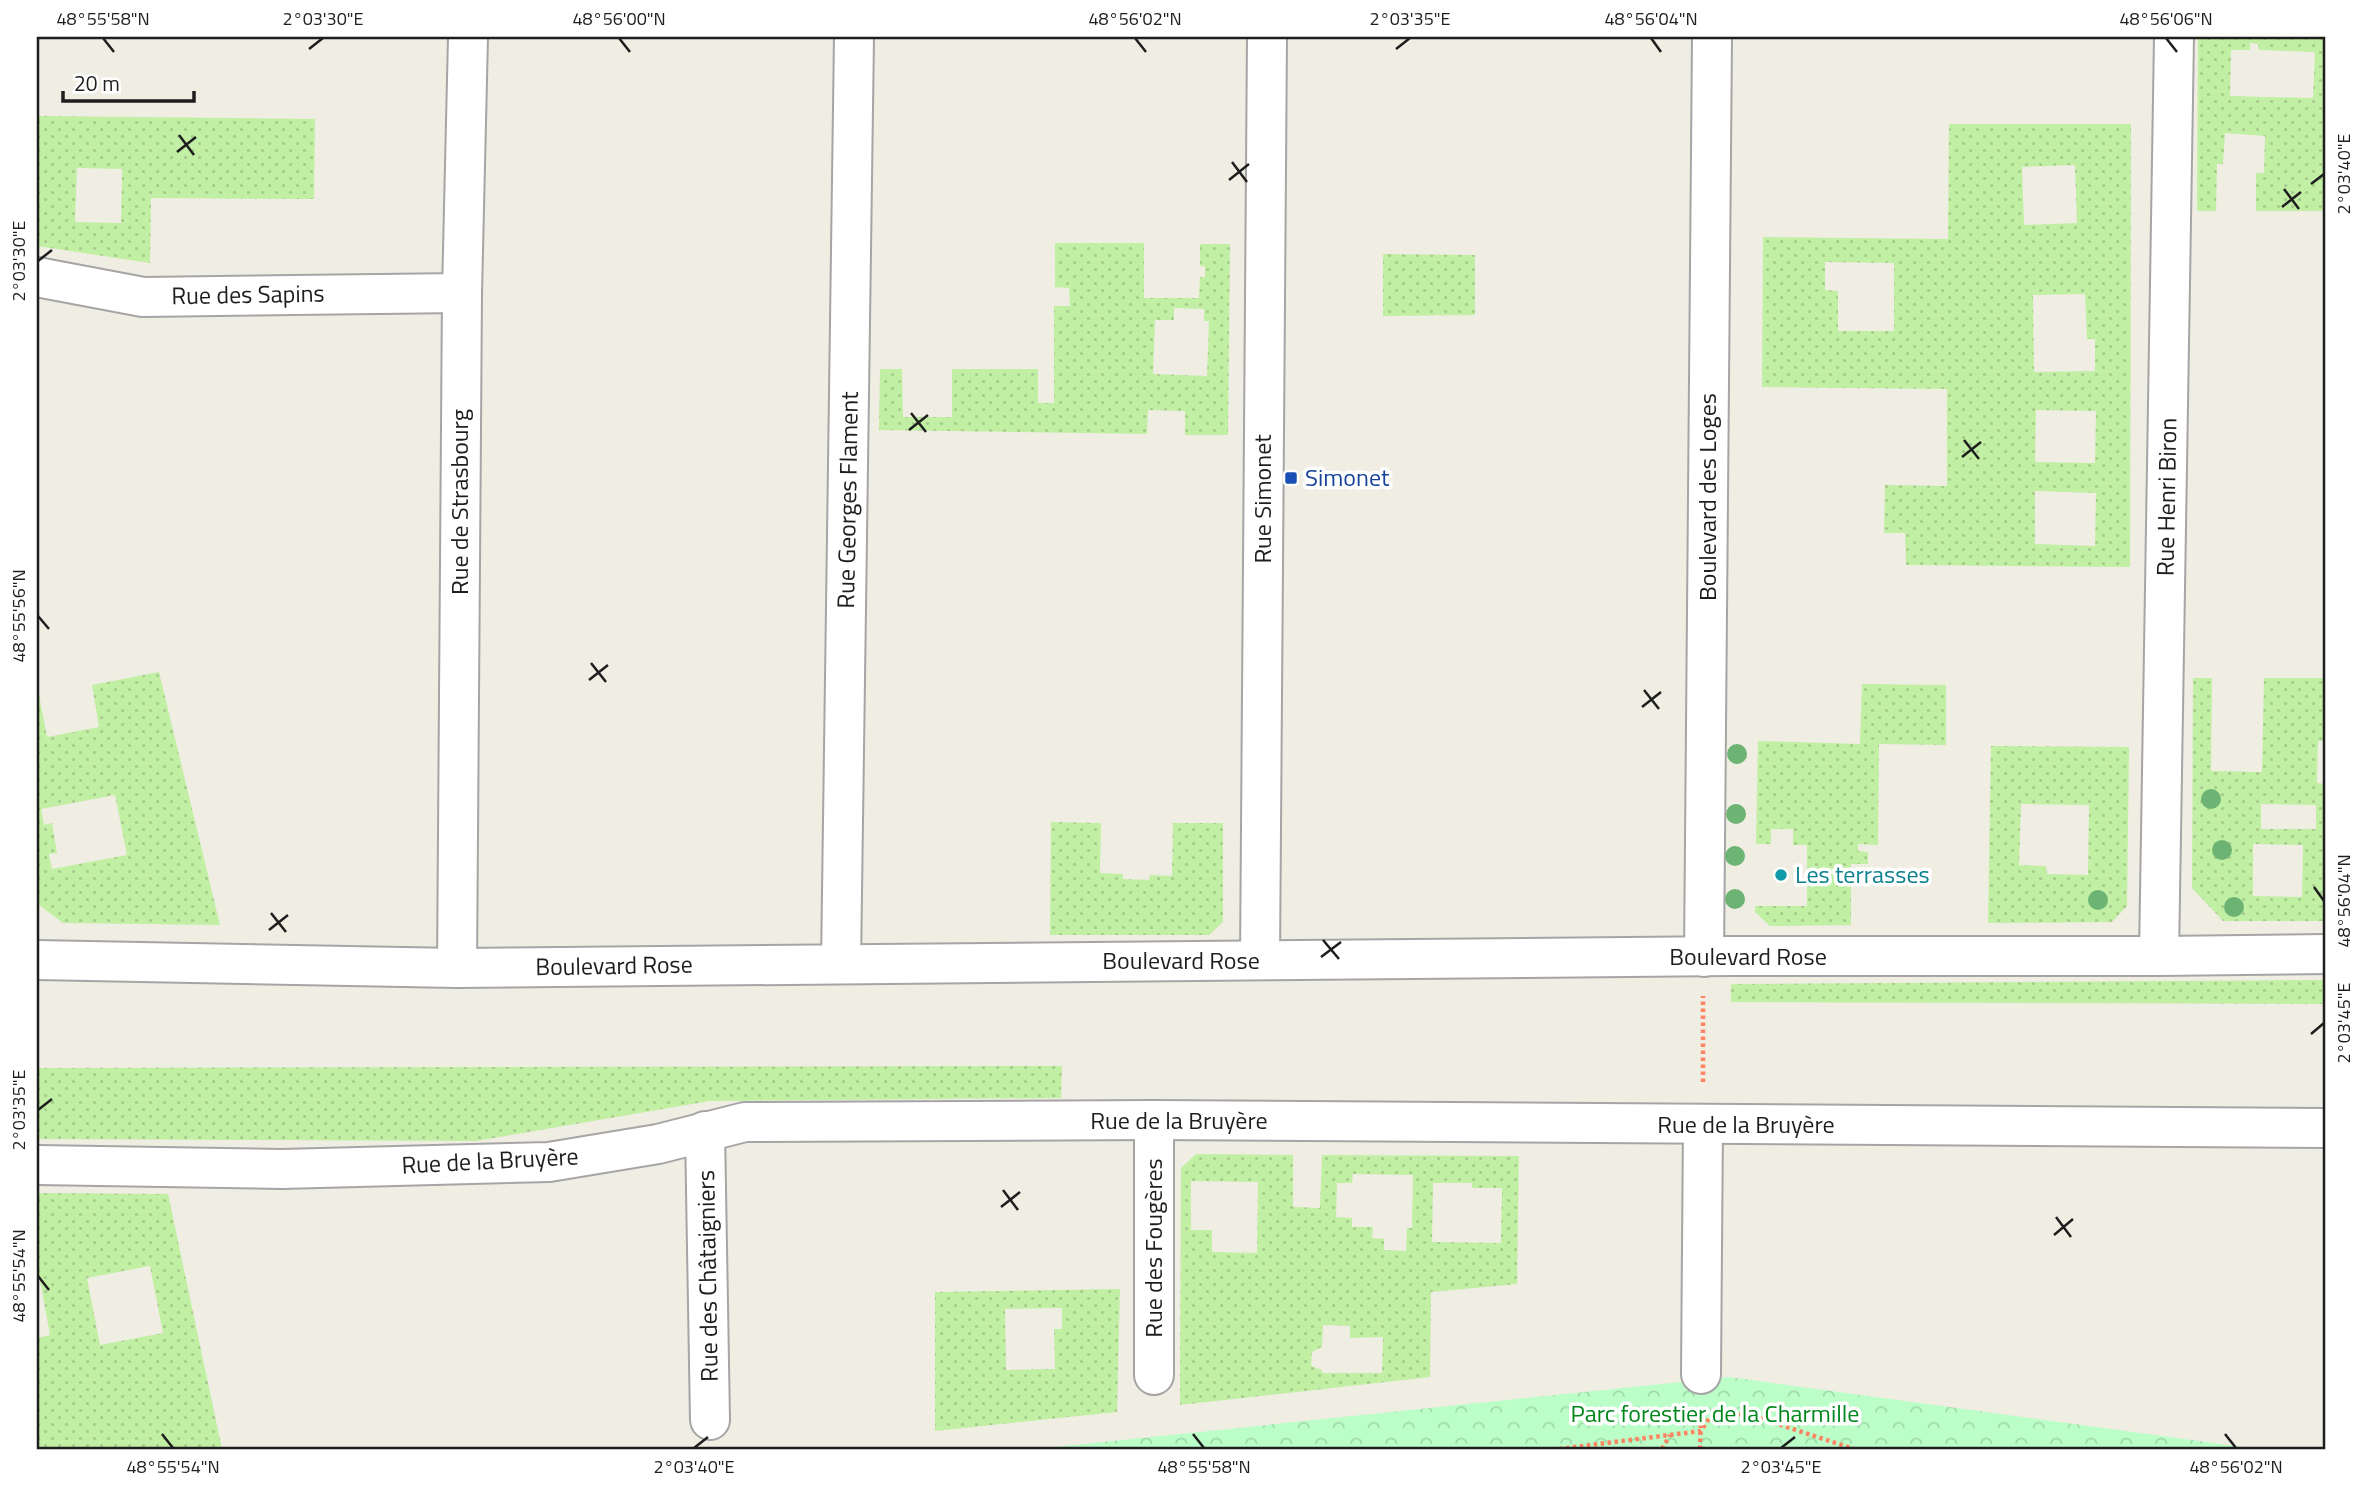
<svg xmlns="http://www.w3.org/2000/svg" width="2363" height="1486" viewBox="0 0 2363 1486" font-family="'Titillium Web',sans-serif">
<style>
.grass{fill:url(#grass-dots);fill-rule:evenodd}
.park{fill:url(#park-crowns)}
.lines{fill:none;stroke-linecap:round;stroke-linejoin:round}
.street-casing{stroke:#a5a5a5;stroke-width:42}
.path{stroke:#ff8464;stroke-width:4.5;stroke-dasharray:3.5 3.5;stroke-linecap:butt}
.street{stroke:#fff;stroke-width:38}
.tree{fill:#6db474}
.ticks{fill:none;stroke:#1e1e1e;stroke-width:2.5}
.transit-dot{fill:#1a4fb4;stroke:#fff;stroke-width:2.5}
.culture-dot{fill:#0f9aa8;stroke:#fff;stroke-width:2.5}
.labels{text-anchor:middle;stroke-width:7;stroke-linejoin:round;paint-order:stroke}
.street-label{font-size:24px;fill:#1e1e1e;stroke:#fff}
.transit-label{font-size:24px;fill:#164399;stroke:#fff;text-anchor:start}
.culture-label{font-size:24px;fill:#0d838f;stroke:#fff;text-anchor:start}
.park-label{font-size:24px;fill:#01861a;stroke:#fff}
.neatline{fill:none;stroke:#1e1e1e;stroke-width:2.5}
.ticks-label{font-size:18px;text-anchor:middle;fill:#1e1e1e}
</style>
<defs>
<pattern id="grass-dots" width="8" height="8" patternUnits="userSpaceOnUse" patternTransform="scale(1.75)"><rect width="8" height="8" fill="#c1efa3"/><path d="M2 2h.1M6 6h.1" fill="none" stroke="#a5cc8c" stroke-width="1.8" stroke-linecap="round"/></pattern>
<pattern id="park-crowns" width="20" height="18" patternUnits="userSpaceOnUse" patternTransform="scale(1.75)"><rect width="20" height="18" fill="#bbfec7"/><path d="M2 6a3 3 0 1 1 6 0M12 15a3 3 0 1 1 6 0" fill="none" stroke="#a0d9aa"/></pattern>
</defs>
<rect width="100%" height="100%" fill="#f0ede3"/>
<!-- grass -->
<g class="grass">
<path d="M2198 37H2326V211H2256V173H2264L2265 136 2225 133 2223 164H2217L2216 211H2197ZM2250 43 2258 44 2259 50 2315 52 2313 98 2230 96 2231 50H2250Z"/>
<path d="M37 116 315 119 314 199 151 198 150 263 37 246ZM77 168 122 169 121 223 75 222Z"/>
<path d="M1949 124H2131L2130 567 1906 565 1905 533H1884L1885 485 1947 486V389L1762 387 1763 237 1948 239ZM2075 165 2077 223 2024 225 2022 167ZM1825 262 1894 263V331H1838V291L1825 290ZM2085 294 2087 339H2095V371L2034 372 2033 295ZM2036 410 2096 411 2095 463 2035 462ZM2035 491 2096 493 2095 546 2035 544Z"/>
<path d="M1055 243H1144V298H1199L1200 277H1205V266H1200V244H1230L1228 435H1185V411L1148 410 1147 434 879 430 880 369H902L903 417H952V369H1038V403H1054V306H1070L1069 288 1055 287ZM1174 308 1204 309V321H1209L1207 376 1153 374 1155 320H1174Z"/>
<path d="M1383 254 1475 255V315L1383 316Z"/>
<path d="M159 672 220 925 63 923 39 905 37 895V695H39L47 737 99 727 92 685ZM115 795 127 855 52 869 49 854 57 853 52 823 44 825 41 809Z"/>
<path d="M2193 678H2212L2211 771 2262 772 2264 678H2326V741H2318L2317 783 2326 784V921H2223L2192 888ZM2261 804 2316 805V829H2261ZM2253 844 2303 845 2302 897 2253 896Z"/>
<path d="M1862 684 1946 685V745L1879 744 1878 845 1858 844V851L1868 852V864H1851V925L1770 926 1755 912V906H1807V845H1793V829H1771V844H1756L1758 741 1860 744Z"/>
<path d="M1991 746 2129 747 2127 906 2112 922 1988 923ZM2021 804 2089 805 2088 875 2047 874 2046 866 2019 865Z"/>
<path d="M1051 822 1101 823 1100 873 1123 874V879L1149 880 1150 875 1172 876 1173 823H1223V922L1209 935H1050Z"/>
<path d="M2326 980V1004L1731 1002V984Z"/>
<path d="M1062 1066 1061 1098 710 1101 476 1141 37 1139V1068Z"/>
<path d="M1196 1154 1293 1155V1207L1320 1208 1322 1155 1519 1156 1517 1284 1431 1292 1430 1377 1180 1405 1181 1168ZM1353 1174 1413 1175 1412 1228H1407L1406 1251 1384 1250V1239L1372 1238 1373 1227H1352V1218L1336 1217 1337 1183H1352ZM1191 1181 1258 1182 1257 1253 1212 1252V1230H1191ZM1433 1183H1472V1188H1502L1501 1243 1432 1242ZM1323 1325 1350 1326V1338L1383 1337 1382 1373H1322V1370L1311 1366 1312 1352 1322 1347Z"/>
<path d="M37 1193 168 1194 222 1449H37V1338L50 1335 39 1275H37ZM150 1266 163 1333 100 1345 87 1278Z"/>
<path d="M1120 1289 1117 1412 935 1431V1292ZM1062 1308V1329H1054L1055 1369 1006 1370 1005 1309Z"/>
</g>
<!-- park -->
<path class="park" d="M1729 1377 2258 1449H1035Z"/>
<g class="lines">
<!-- street casing -->
<g class="street-casing">
<g id="street">
<path d="M37 277 143 297 462 293"/>
<path d="M2159 956 2174 37"/>
<path d="M1704 957 1712 37"/>
<path d="M37 960 457 968 1730 956H2159L2326 954"/>
<path d="M1260 960 1267 37"/>
<path d="M841 964 854 37"/>
<path d="M457 968 462 293 468 37"/>
<path d="M1154 1120V1375"/>
<path d="M705 1131 710 1420"/>
<path d="M37 1165 282 1169 549 1162 658 1144 745 1122 1154 1120 2326 1128"/>
<path d="M1701 1374 1703 1124"/>
</g>
</g>
<!-- path -->
<g class="path">
<path d="M1703 1082V996"/>
<path d="M1559 1449 1701 1431 1710 1417 1747 1414 1854 1449"/>
<path d="M1662 1449 1670 1435"/>
<path d="M1700 1449 1701 1414"/>
</g>
<!-- street -->
<use href="#street" class="street"/>
</g>
<!-- trees -->
<g class="tree">
<circle cx="1737" cy="754" r="10"/>
<circle cx="2211" cy="799" r="10"/>
<circle cx="1736" cy="814" r="10"/>
<circle cx="2222" cy="850" r="10"/>
<circle cx="1735" cy="856" r="10"/>
<circle cx="1735" cy="899" r="10"/>
<circle cx="2098" cy="900" r="10"/>
<circle cx="2234" cy="907" r="10"/>
</g>
<!-- ticks -->
<path class="ticks" d="M103 38 114 52M619 38 630 52M1135 38 1146 52M1651 38 1661 52M2166 38 2177 52M309 49 323 38M1396 49 1410 38M179 135 194 155M177 152 196 137M1232 162 1247 182M1229 180 1249 164M2311 184 2324 174M2284 189 2299 209M2282 207 2301 192M38 261 52 250M911 413 926 432M909 430 928 415M1964 440 1979 459M1962 457 1981 442M38 616 49 629M591 663 606 682M589 680 608 665M1644 690 1659 709M1642 707 1661 692M2314 887 2324 901M271 913 286 932M269 930 288 915M1323 940 1339 959M1321 957 1341 942M2311 1034 2324 1023M38 1110 52 1099M1003 1190 1018 1210M1001 1207 1020 1192M2056 1217 2071 1237M2054 1235 2073 1219M38 1276 49 1290M162 1434 173 1448M1193 1434 1204 1448M2225 1434 2236 1448M694 1448 708 1437M1781 1448 1795 1437"/>
<!-- markers -->
<rect class="transit-dot" x="1284" y="471" width="14" height="14" rx="3.5"/>
<circle class="culture-dot" cx="1781" cy="875" r="7"/>
<g class="labels">
<!-- street labels -->
<g class="street-label">
<text transform="translate(248 295) rotate(-1)" y="8">Rue des Sapins</text>
<text transform="translate(1708 497) rotate(-90)" y="8">Boulevard des Loges</text>
<text transform="translate(2167 497) rotate(-89)" y="8">Rue Henri Biron</text>
<text transform="translate(1263 499) rotate(-90)" y="8">Rue Simonet</text>
<text transform="translate(848 500) rotate(-89)" y="8">Rue Georges Flament</text>
<text transform="translate(460 502) rotate(-90)" y="8">Rue de Strasbourg</text>
<text x="1748" y="965">Boulevard Rose</text>
<text x="1181" y="969">Boulevard Rose</text>
<text transform="translate(614 966) rotate(-1)" y="8">Boulevard Rose</text>
<text x="1179" y="1129">Rue de la Bruyère</text>
<text x="1746" y="1133">Rue de la Bruyère</text>
<text transform="translate(490 1161) rotate(-3)" y="8">Rue de la Bruyère</text>
<text transform="translate(1154 1248) rotate(-90)" y="8">Rue des Fougères</text>
<text transform="translate(708 1276) rotate(-91)" y="8">Rue des Châtaigniers</text>
</g>
<!-- transit labels -->
<g class="transit-label">
<text x="1305" y="486">Simonet</text>
</g>
<!-- culture labels -->
<g class="culture-label">
<text x="1795" y="883">Les terrasses</text>
</g>
<!-- park labels -->
<g class="park-label">
<text x="1715" y="1422">Parc forestier de la Charmille</text>
</g>
</g>
<!-- border -->
<rect width="2363" height="1486" fill="none" stroke="#ffffff" stroke-width="77"/>
<!-- scale -->
<path d="M63 91v10h131v-10" fill="none" stroke="#1e1e1e" stroke-width="3.5"/>
<text x="74" y="91" font-size="21" fill="#1e1e1e" stroke="#ffffff" stroke-width="5" paint-order="stroke">20 m</text>
<rect x="38" y="38" width="2286" height="1410" class="neatline"/>
<g class="ticks-label">
<text x="103" y="25">48°55'58"N</text>
<text x="323" y="25">2°03'30"E</text>
<text x="619" y="25">48°56'00"N</text>
<text x="1135" y="25">48°56'02"N</text>
<text x="1410" y="25">2°03'35"E</text>
<text x="1651" y="25">48°56'04"N</text>
<text x="2166" y="25">48°56'06"N</text>
<text transform="translate(2344 174) rotate(-90)" y="6">2°03'40"E</text>
<text transform="translate(19 261) rotate(-90)" y="6">2°03'30"E</text>
<text transform="translate(19 616) rotate(-90)" y="6">48°55'56"N</text>
<text transform="translate(2344 901) rotate(-90)" y="6">48°56'04"N</text>
<text transform="translate(2344 1023) rotate(-90)" y="6">2°03'45"E</text>
<text transform="translate(19 1110) rotate(-90)" y="6">2°03'35"E</text>
<text transform="translate(19 1276) rotate(-90)" y="6">48°55'54"N</text>
<text x="173" y="1473">48°55'54"N</text>
<text x="694" y="1473">2°03'40"E</text>
<text x="1204" y="1473">48°55'58"N</text>
<text x="1781" y="1473">2°03'45"E</text>
<text x="2236" y="1473">48°56'02"N</text>
</g>
</svg>
